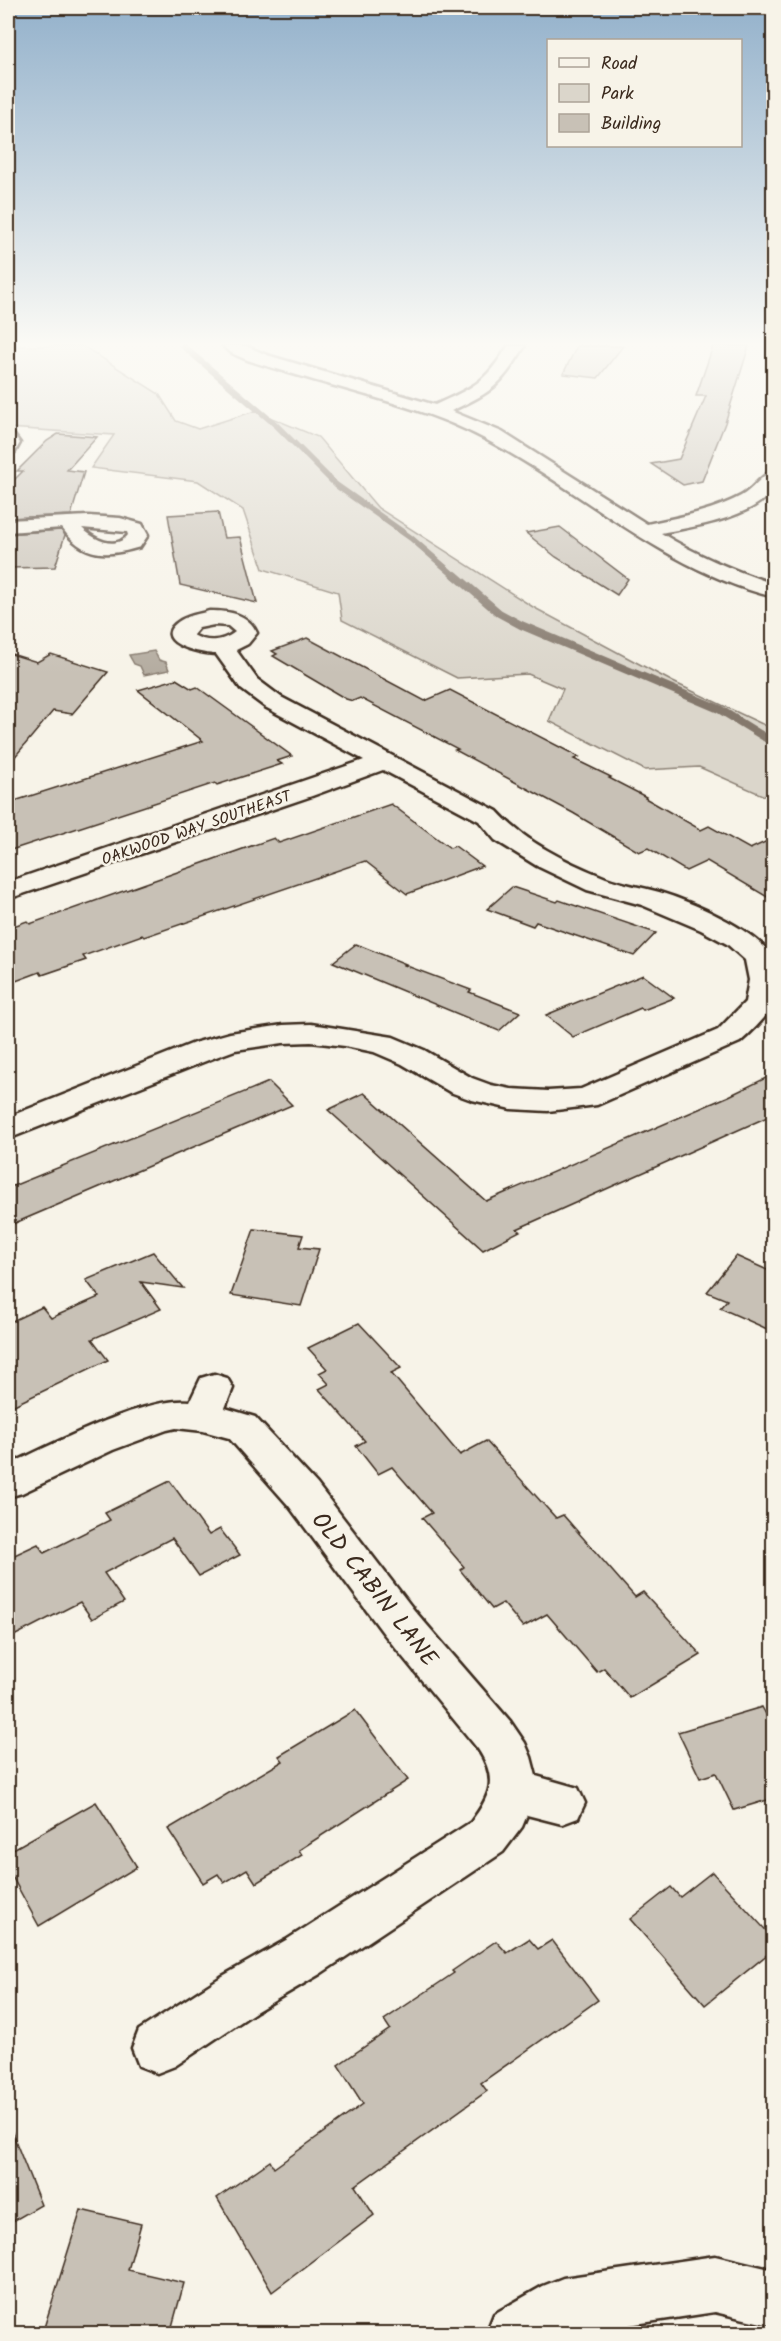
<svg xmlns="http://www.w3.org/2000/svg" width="781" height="2341" viewBox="0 0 781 2341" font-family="Kalam,sans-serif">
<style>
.green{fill:#dbd6cb;stroke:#8b8074;stroke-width:1.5}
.water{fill:#b4aca0;stroke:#84786c;stroke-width:1.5}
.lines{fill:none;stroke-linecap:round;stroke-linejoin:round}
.stream-far1{stroke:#84786c;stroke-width:6}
.stream{stroke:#84786c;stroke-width:8}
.building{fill:#c8c1b6;stroke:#3b2a1e;stroke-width:1.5}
.minor-casing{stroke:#3b2a1e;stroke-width:5}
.minor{fill:#f7f3e8;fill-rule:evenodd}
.labels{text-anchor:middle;stroke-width:5;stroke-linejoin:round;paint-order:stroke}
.far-street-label{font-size:16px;fill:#3b2a1e;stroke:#f7f3e8}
.near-street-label{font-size:24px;fill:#3b2a1e;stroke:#f7f3e8}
</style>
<rect width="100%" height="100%" fill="#f7f3e8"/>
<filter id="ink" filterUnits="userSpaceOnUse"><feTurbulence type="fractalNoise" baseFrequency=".0167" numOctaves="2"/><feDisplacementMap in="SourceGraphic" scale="12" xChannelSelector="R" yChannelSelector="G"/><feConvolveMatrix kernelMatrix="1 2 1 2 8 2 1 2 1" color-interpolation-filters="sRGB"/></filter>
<g filter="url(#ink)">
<!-- green -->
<path class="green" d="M8 346H83L159 394 176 421 198 429 255 411 318 437 378 508 533 607 673 682 773 729V808L767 797 699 767 645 770 549 721 563 689 528 674 457 678 342 620 338 592 263 569 243 510 198 481 91 468 114 435 8 428Z"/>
<!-- water -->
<path class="water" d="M154 651 159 660 166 662 169 670 144 675 140 666 134 664 129 655Z"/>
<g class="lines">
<!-- stream-far1 -->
<path class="stream-far1" d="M183 346 276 425 336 485 411 538 456 577"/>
<!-- stream -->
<path class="stream" d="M455 575 499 613 521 625 719 709 774 743"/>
</g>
<!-- building -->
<g class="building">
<path d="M577 346H623L598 378 563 374Z"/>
<path d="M713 346H749L725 423 702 481 683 485 651 464 679 459 706 396H696Z"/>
<path d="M58 434 97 437 67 470 84 472 71 515 8 518V486L23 471H17L47 441Z"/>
<path d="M218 512 224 538 240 537 257 603 180 585 168 515Z"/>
<path d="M560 527 628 579 617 595 556 557 526 533Z"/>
<path d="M61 530 65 535 55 567 8 568V534Z"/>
<path d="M307 638 425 701 450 690 579 757 574 759 611 777 609 778 646 797 645 798 701 830 709 826 750 849 774 838V901L707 861 686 871 648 848 639 852 573 813 455 750 458 749 360 698 353 701 346 699 273 656 277 654 272 651Z"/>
<path d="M8 653 37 662 51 654 108 672 72 714 53 711 8 765Z"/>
<path d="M176 679 192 689 197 687 292 756 277 761 282 764 217 785 215 783 8 851V803L203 741 138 690Z"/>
<path d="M391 804 450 848 455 846 482 866 407 894 365 861 144 937 142 935 83 956 86 960 42 975 40 972 8 984V928L27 921 30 924 274 838 279 843Z"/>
<path d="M512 887 557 902 559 900 656 933 634 956 536 922 533 926 487 909Z"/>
<path d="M356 944 406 964 404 965 471 990 469 992 520 1012 499 1031 333 962Z"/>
<path d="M643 975 674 998 643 1010 641 1008 573 1037 546 1015Z"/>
<path d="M774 1074V1114L517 1229 520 1231 483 1250 328 1110 364 1093 486 1201 729 1096Z"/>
<path d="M269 1082 292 1105 8 1226V1188Z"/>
<path d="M254 1229 303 1235 299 1247 319 1249 301 1306 231 1295Z"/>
<path d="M153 1252 183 1288 141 1282 161 1309 92 1339 108 1360 8 1408V1323L42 1307 51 1318 99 1297 86 1280Z"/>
<path d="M736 1256 774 1273V1332L720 1308 727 1300 707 1292Z"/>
<path d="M359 1323 401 1368 391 1373 460 1455 486 1441 556 1518 563 1515 635 1597 643 1592 701 1655 630 1698 604 1668 597 1672 547 1614 523 1627 503 1603 492 1609 460 1570 464 1567 422 1518 432 1513 392 1467 378 1474 356 1446 365 1441 319 1389 329 1384 319 1373 327 1369 308 1348Z"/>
<path d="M170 1481 209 1535 220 1529 240 1555 199 1576 172 1538 104 1573 124 1602 92 1619 80 1602 8 1639V1558L38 1544 44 1553 110 1520 105 1513Z"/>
<path d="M762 1707 774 1729V1798L734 1810 716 1773 700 1778 678 1732Z"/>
<path d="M355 1710 408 1780 299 1850 302 1855 256 1883 247 1869 224 1883 218 1874 203 1883 168 1829 283 1761 279 1756Z"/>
<path d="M96 1802 137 1867 39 1926 8 1869V1852Z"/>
<path d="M712 1872 774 1939V1949L705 2005 630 1919 671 1887 680 1897Z"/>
<path d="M529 1939 538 1949 552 1940 598 2000 481 2083 487 2091 355 2186 374 2215 272 2292 217 2198 270 2161 274 2168 363 2104 338 2065 390 2029 384 2020 454 1973 452 1971 496 1941 507 1953Z"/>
<path d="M9 2125 41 2205 8 2224V2126Z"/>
<path d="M81 2210 141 2224 128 2270 184 2283 170 2334H42Z"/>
</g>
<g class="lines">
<!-- minor casing -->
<g class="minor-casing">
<g id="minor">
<path d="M223 346H246L267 355 435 405C474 387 484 384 508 346H525C500 386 494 391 451 411L502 432 647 524C679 517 711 512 741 496 753 490 761 474 774 471V490C748 519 697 526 661 533 696 555 735 571 774 584V597C643 565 553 458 430 415 380 397 327 385 277 369 263 365 232 357 223 346Z"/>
<path d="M8 434 14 435 20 443 15 452 8 454Z"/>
<path d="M88 516 120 518 142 524 148 535 140 547C107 557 84 558 62 528L8 532V520ZM82 528 127 532 128 535C115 551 93 539 82 528Z"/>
<path d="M209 611C229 611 248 613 257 633L248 644 236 650 257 679 281 697 497 811C525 842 566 862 606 878 622 884 641 887 659 892 692 902 754 929 773 957L774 1005C764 1019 753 1031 740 1042L597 1105 548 1111 511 1109 472 1100 450 1092 402 1064 374 1052 345 1046 311 1042 283 1043 235 1050 216 1057 8 1139V1117L194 1043 230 1033 283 1025 311 1024 393 1037 424 1050 472 1078 491 1085 511 1089 548 1091 581 1089 718 1030 745 1002 749 980 745 960 727 944 701 930 642 905 587 890 537 866 495 840 479 821 383 770 312 796 8 899V882L364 760 265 707 241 689 216 654C199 654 147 641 181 620 189 615 200 614 209 611ZM214 625 228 626 235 632C222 642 207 643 193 635L199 628Z"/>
<path d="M214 1374 227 1378 233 1388 225 1408 255 1417 317 1484 414 1610 510 1721 525 1743 531 1757 536 1776 578 1788 585 1803 578 1818 562 1824 527 1815 522 1827 503 1852 320 1974 257 2011 175 2066 157 2073 139 2066 132 2048 139 2030 221 1977 286 1940 471 1822C491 1795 498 1779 478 1749L384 1634 289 1506 229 1438 203 1431 176 1428 167 1430 113 1450 22 1493 8 1497V1465C52 1445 144 1396 190 1401L201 1378Z"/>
<path d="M715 2256 774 2270V2326L715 2312 569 2334H486L494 2314 543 2286 563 2278Z"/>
</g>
</g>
<!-- minor -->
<use href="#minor" class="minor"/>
</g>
</g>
<!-- sky -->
<linearGradient id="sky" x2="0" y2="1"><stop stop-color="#93b1cb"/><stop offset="0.51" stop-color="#fbfaf5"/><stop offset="1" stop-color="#fbfaf5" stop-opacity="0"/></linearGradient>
<rect width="781" height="674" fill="url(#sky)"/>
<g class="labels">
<!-- far-street labels -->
<g class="far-street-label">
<text transform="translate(196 827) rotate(-19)" y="6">OAKWOOD WAY SOUTHEAST</text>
</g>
<!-- near-street labels -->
<g class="near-street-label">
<text transform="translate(375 1589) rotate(52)" y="8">OLD CABIN LANE</text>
</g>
</g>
<!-- margin -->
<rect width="781" height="2341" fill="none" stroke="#f7f3e8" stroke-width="30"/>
<rect x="15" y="15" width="751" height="2311" fill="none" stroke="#3b2a1e" stroke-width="2" filter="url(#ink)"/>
<!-- legend -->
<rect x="547" y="39" width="195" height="108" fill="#f7f3e8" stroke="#aca397" stroke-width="1.5"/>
<rect x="559" y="58" width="30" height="9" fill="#f7f3e8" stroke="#aca397" stroke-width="1.5"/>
<text x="601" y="69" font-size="18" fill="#3b2a1e">Road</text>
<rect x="559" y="84" width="30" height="18" fill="#dbd6cb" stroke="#aca397" stroke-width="1.5"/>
<text x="601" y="99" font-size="18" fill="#3b2a1e">Park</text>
<rect x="559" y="114" width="30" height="18" fill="#c8c1b6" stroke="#aca397" stroke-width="1.5"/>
<text x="601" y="129" font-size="18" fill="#3b2a1e">Building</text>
</svg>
